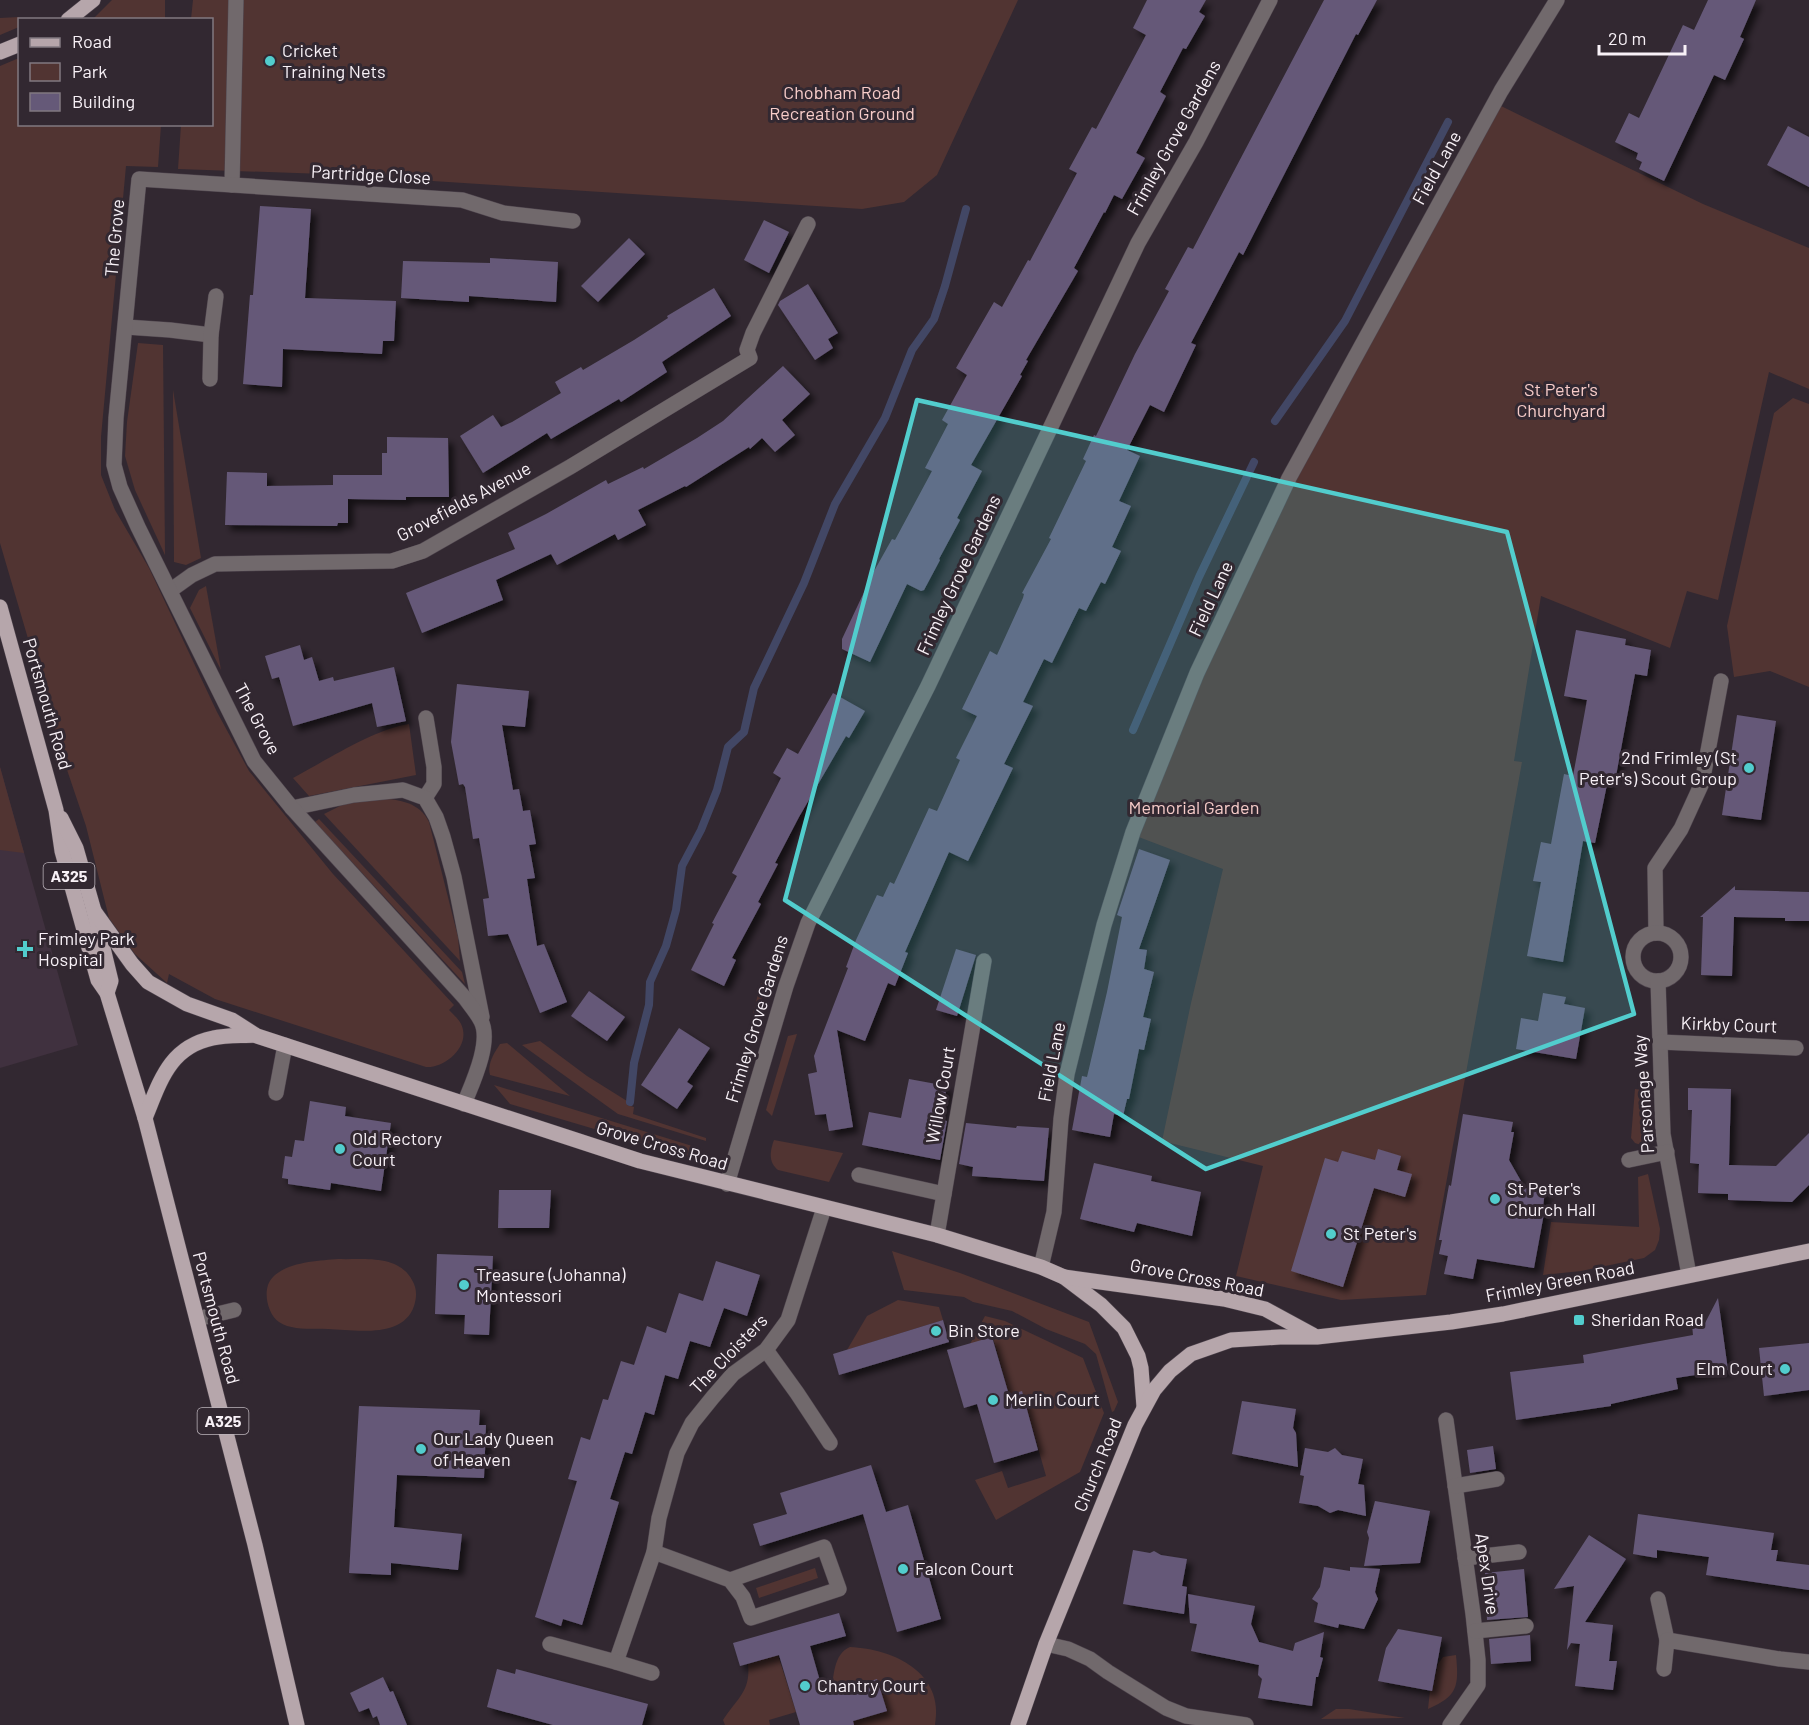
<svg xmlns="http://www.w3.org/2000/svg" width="1809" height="1725" viewBox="0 0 1809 1725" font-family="Barlow,sans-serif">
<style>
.built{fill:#40313f}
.green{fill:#513432}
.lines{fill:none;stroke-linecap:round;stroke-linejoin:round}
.stream{stroke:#424765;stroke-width:8}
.building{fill:#655978;filter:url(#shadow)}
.minor-casing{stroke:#4e444d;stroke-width:16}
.major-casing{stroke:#4e444d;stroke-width:16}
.minor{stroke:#71696c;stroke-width:15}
.major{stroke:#b6a6ab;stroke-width:15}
.marked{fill:#52cdcd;fill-opacity:0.2;stroke:#52cdcd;stroke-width:4.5;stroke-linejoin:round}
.poi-dot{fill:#52cdcd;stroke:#322831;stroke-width:2}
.labels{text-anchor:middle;stroke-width:6;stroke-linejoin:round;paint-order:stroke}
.shield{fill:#322831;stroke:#bdb5bc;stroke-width:1.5}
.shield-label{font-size:16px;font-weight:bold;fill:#f8f1f7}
.poi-label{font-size:18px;fill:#f8f1f7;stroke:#322831;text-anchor:start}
.park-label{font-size:18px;fill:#f7ccc9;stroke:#322831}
.street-label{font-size:18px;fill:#f8f1f7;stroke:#322831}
</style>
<defs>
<filter id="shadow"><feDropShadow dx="5.5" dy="5.5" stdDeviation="3" flood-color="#0009"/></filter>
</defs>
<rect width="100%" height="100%" fill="#322831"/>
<!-- built -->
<path class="built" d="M0 767 78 1045 0 1068Z"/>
<!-- green -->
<g class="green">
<path d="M112 0H165V19H93Z"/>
<path d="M193 0H1018L937 175 904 202 862 209 324 174 178 169 181 125 212 124V20L191 19Z"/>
<path d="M19 17V27L0 35V18Z"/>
<path d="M19 58 20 124 161 125 158 167 126 166 101 437V475L115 510 149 568 217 712 249 771 333 874 454 1005 449 1010C455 1016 462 1022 463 1030 467 1049 444 1068 426 1067L215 999 169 974 167 983 135 954 109 918 86 826 63 758 0 543V66Z"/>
<path d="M1501 106 1703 204 1809 248V389L1769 372 1718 600 1687 591 1670 648 1541 596 1514 761 1522 762 1426 1295 1341 1300 1236 1276 1263 1166 1162 1141 1191 1003 1223 869 1136 836 1209 658 1287 492Z"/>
<path d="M138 343 163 345 165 555 135 490 125 456 127 422Z"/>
<path d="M173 390 201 558 186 565 174 562Z"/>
<path d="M1793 398 1809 404V687L1770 671 1734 677 1727 626 1774 413Z"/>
<path d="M206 586 221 670 190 608 199 590Z"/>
<path d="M409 724 416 775 309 796 293 778C327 760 372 730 409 724Z"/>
<path d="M0 767 24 853 0 850Z"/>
<path d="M380 798C400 800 419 802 429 822L458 937 460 961 324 814 348 802Z"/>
<path d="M319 819 462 972 465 984 315 822Z"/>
<path d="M761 983 765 987 750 1044 745 1043Z"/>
<path d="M797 1034 772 1116 766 1110 788 1036Z"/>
<path d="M540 1041 587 1076 627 1101V1105L634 1107 633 1114 706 1138V1141L618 1114 522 1045Z"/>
<path d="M507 1043 570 1096 490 1075C487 1064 494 1053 500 1044Z"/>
<path d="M494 1085 702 1149 699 1160 510 1104Z"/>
<path d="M1635 1089 1642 1090 1644 1146 1635 1143 1631 1138Z"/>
<path d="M774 1140 843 1153 829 1182 778 1170C768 1162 770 1151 774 1140Z"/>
<path d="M1648 1174 1660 1229 1659 1240 1655 1250 1644 1258 1581 1271 1543 1275 1551 1222 1639 1227 1638 1177Z"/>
<path d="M892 1251 960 1273 1089 1322 1118 1402 1114 1411 1112 1412 1096 1354 1085 1344 1046 1329 1012 1311 973 1302 964 1297 904 1290Z"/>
<path d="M338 1259C363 1260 398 1254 412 1280 417 1288 417 1297 414 1306 403 1339 354 1330 328 1329 313 1328 292 1331 279 1322 269 1315 264 1297 268 1285 277 1262 317 1261 338 1259Z"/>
<path d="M898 1300 939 1307 943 1320 847 1350 867 1316Z"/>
<path d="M985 1316 1005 1321 1083 1358 1104 1413 1080 1472 996 1520 975 1480 1002 1471 1008 1488 1046 1476 1022 1392 1009 1395 993 1338 970 1344Z"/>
<path d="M815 1568 818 1578 759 1598 756 1588Z"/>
<path d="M850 1647C894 1649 945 1673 935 1725H854L853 1721 887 1711 831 1693C834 1677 833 1654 850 1647Z"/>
<path d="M778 1655 796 1712 769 1720 770 1725H725L723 1720C736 1699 751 1692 748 1664Z"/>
<path d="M1456 1655C1459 1686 1458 1696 1428 1709L1430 1690H1432L1438 1664 1443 1657Z"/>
<path d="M1336 1709H1349L1405 1718 1321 1719Z"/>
</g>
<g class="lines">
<!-- stream -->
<g class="stream">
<path d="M1275 421 1345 321 1448 122"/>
<path d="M1133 730 1199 577 1254 462"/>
<path d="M630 1102 634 1063 649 1005 650 982 666 946 676 910 682 866 701 830 717 790 728 747 744 732 754 688 804 583 835 504 885 418 912 350 934 319 945 286 966 209"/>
</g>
</g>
<!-- building -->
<g class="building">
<path d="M1147 0H1206L1199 12 1205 16 1186 49 1183 48 1160 92 1166 96 1136 153 1145 158 1122 199 1114 195 1105 213 1104 212 1074 268 1078 271 1026 360 1028 361 1020 375 1022 376 971 465 982 471 957 518 960 520 939 559 940 560 924 590 921 591 907 584 870 662 842 649V639L873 573 892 539 895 540 932 471 925 468 948 424 942 420 967 375 956 368 994 302 1002 307 1028 260 1030 261 1077 173 1069 169 1092 127 1096 129 1146 35 1133 28Z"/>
<path d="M1324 0H1377L1358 35 1356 34 1243 255 1239 252 1191 343 1196 345 1164 412 1150 405 1127 450 1140 456 1119 501 1131 506 1112 547 1121 551 1105 584 1101 582 1086 611 1079 608 1052 663 1044 659 1023 702 1033 706 1004 764 1013 768 968 861 949 852 905 952 908 953 895 986 888 983 865 1041 837 1030 853 1127 829 1131 826 1114 815 1115 808 1074 817 1072 814 1056 848 968 846 967 856 940 877 895 883 897 890 882 894 884 929 808 937 811 960 760 956 758 977 716 962 709 990 651 997 655 1023 598 1024 594 1022 593 1051 539 1049 538 1086 461 1083 459 1094 435 1096 436 1135 354 1169 291 1165 289 1188 247 1193 249Z"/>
<path d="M1708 0H1756L1740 37 1744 39 1725 80 1714 75 1664 181 1639 169 1642 162 1636 159 1638 153 1615 142 1629 113 1639 118 1683 25 1694 30Z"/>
<path d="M1788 126 1809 137V187L1767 165Z"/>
<path d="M260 206 311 209 305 298 396 301 394 341H383L382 354 283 349 282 387 243 384 250 295H253Z"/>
<path d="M764 220 789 232 769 273 744 260Z"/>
<path d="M629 238 645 254 598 302 581 286Z"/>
<path d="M490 258 558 262 556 302 469 296V302L401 298 403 261 490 263Z"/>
<path d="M808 284 838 333 828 339 833 348 815 360 778 305 780 301Z"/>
<path d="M714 288 731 316 662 362 667 372 621 402 619 399 551 439 547 433 483 473 460 436 493 415 501 427 512 422 561 393 555 382 581 367 583 370 634 340 668 318 667 316Z"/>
<path d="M783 366 810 394 782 420 795 435 775 452 762 438 750 449 749 447 686 487 685 486 638 510 646 525 618 540 615 534 557 565 551 554 496 580 503 600 422 633 406 593 515 549 508 533 546 514 606 480 608 484 643 467 644 469 697 438 723 421Z"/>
<path d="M387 437 448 438 449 497H406V500L348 499V523H338L337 526 225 525 227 472 267 473V486L333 485V475H382V453H387Z"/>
<path d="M1576 630 1626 639 1625 645 1651 650 1647 676 1635 674 1616 776 1609 775 1595 843 1583 841 1563 962 1527 956 1541 882 1533 881 1541 842 1551 844 1564 774 1573 776 1587 700 1564 696Z"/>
<path d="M300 645 304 660 312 657 319 681 333 677 334 681 394 667 406 721 377 727 372 703 293 726 279 677 272 679 265 656Z"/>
<path d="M457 684 529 691 525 727 502 725 513 790 519 789 523 811 530 810 536 844 529 845 535 878 527 879 537 946 544 944 567 1002 540 1013 508 934 488 936 483 899 489 898 479 838 473 839 465 787 463 784 459 785 451 742Z"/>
<path d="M833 693 865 711 849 738 846 736 799 817 775 863 778 864 758 902 761 904 732 958 736 960 724 986 691 970 714 924 712 923 737 876 732 873 781 778 773 773 787 748 798 754Z"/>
<path d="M1737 715 1776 721 1761 820 1722 815Z"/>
<path d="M1139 849 1170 860 1139 949 1147 950 1144 969 1154 972 1143 1017 1151 1019 1144 1050 1139 1049 1129 1099H1127L1123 1116 1114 1114 1110 1137 1072 1130 1082 1076 1087 1077 1107 992 1122 917 1117 915Z"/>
<path d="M1735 886V890L1809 892V921H1785V918L1734 917 1732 976 1701 975 1703 917H1700Z"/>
<path d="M956 949 976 955 957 1016 936 1010Z"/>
<path d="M589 991 625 1017 607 1041 571 1016Z"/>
<path d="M1543 993 1566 997 1564 1004 1585 1008 1576 1059 1516 1049 1521 1018 1538 1021Z"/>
<path d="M679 1028 710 1048 687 1082 693 1086 677 1109 641 1085Z"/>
<path d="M909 1079 947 1086 940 1120 947 1121 940 1160 862 1145 869 1112 901 1118Z"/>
<path d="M1688 1088 1731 1089 1729 1165 1776 1166 1809 1133V1185L1792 1202 1728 1200V1194L1698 1193 1699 1164 1690 1163 1692 1110H1688Z"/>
<path d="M310 1101 346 1107 345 1116 391 1123 381 1191 331 1183 330 1190 288 1184V1179L282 1178 285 1156 292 1157 295 1140 304 1141Z"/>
<path d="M1463 1114 1513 1122 1511 1132H1514L1509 1160 1525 1188 1545 1191 1543 1207 1545 1208 1534 1268 1477 1259 1473 1279 1444 1274 1448 1256 1439 1254 1442 1240H1439L1449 1185 1451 1186Z"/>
<path d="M966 1123 1016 1128 1017 1126 1049 1128 1044 1181 972 1176 973 1167 959 1164Z"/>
<path d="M1378 1149 1401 1156 1397 1170 1412 1174 1405 1197 1374 1188 1343 1287 1291 1271 1325 1158 1338 1162 1342 1151 1375 1160Z"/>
<path d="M1094 1163 1152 1176 1151 1181 1201 1192 1192 1236 1137 1223 1134 1232 1080 1219Z"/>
<path d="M499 1190H551L549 1228H498Z"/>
<path d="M437 1254 493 1256 489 1335 464 1334 465 1315 435 1314Z"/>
<path d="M716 1261 760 1275 747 1316 724 1308 710 1347 690 1341 678 1379 665 1375 654 1415 645 1412 632 1454 625 1452 610 1499 619 1502 582 1625 563 1619 561 1626 535 1617 577 1481 568 1479 581 1437 590 1440 603 1399 608 1400 621 1361 634 1365 647 1326 666 1333 679 1293 703 1301Z"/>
<path d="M1718 1298 1728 1370 1676 1378 1678 1389 1611 1404V1406L1516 1420 1510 1372 1584 1363 1583 1355 1693 1335 1692 1325 1705 1323Z"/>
<path d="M943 1320 949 1342 839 1375 833 1354Z"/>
<path d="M992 1337 1009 1395 1022 1391 1038 1450 994 1463 977 1404 964 1408 947 1350Z"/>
<path d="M1809 1343V1390L1764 1396 1759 1348Z"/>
<path d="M1242 1401 1296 1409 1293 1428 1296 1433 1298 1467 1232 1454Z"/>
<path d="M359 1406 480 1410 479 1425H486L484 1478 397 1475 394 1527 462 1534 458 1570 391 1563V1575L349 1573Z"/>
<path d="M1493 1446 1496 1469 1470 1473 1467 1450Z"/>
<path d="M1305 1448 1328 1452 1335 1448 1342 1455 1363 1459 1358 1484 1364 1485 1366 1516 1338 1510 1330 1513 1318 1506 1299 1503 1304 1476 1300 1475Z"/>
<path d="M871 1465 886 1512 908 1505 941 1619 897 1632 863 1514 760 1546 753 1524 787 1514 780 1493Z"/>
<path d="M1375 1501 1430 1511 1420 1563 1364 1566 1369 1538 1367 1532Z"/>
<path d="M1638 1514 1774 1533 1771 1550H1778L1776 1561 1809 1565V1590L1706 1575 1709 1557 1657 1550V1558L1633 1554Z"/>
<path d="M1589 1535 1626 1559 1585 1622 1613 1625 1609 1661H1617L1613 1690 1575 1686 1580 1644 1571 1643 1567 1650 1574 1586 1554 1589Z"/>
<path d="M1133 1550 1150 1553 1154 1551 1161 1555 1187 1559 1182 1586 1187 1587 1184 1614 1123 1604Z"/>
<path d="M1324 1567 1350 1571V1567L1380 1569 1375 1592 1378 1599 1364 1629 1339 1624 1338 1628 1314 1622 1318 1603 1312 1599 1320 1587Z"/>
<path d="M1524 1569 1528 1617 1487 1620 1485 1573Z"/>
<path d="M1188 1594 1255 1606 1251 1624 1259 1642 1293 1651 1295 1643 1324 1632 1320 1657 1323 1658 1318 1677H1316L1312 1706 1258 1698 1262 1679 1258 1675 1259 1665 1191 1651 1197 1624 1190 1623Z"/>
<path d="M839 1613 846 1636 810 1646 824 1695 877 1679 887 1711 853 1721 854 1725H800L779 1655 740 1666 733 1643Z"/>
<path d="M1398 1629 1442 1637 1432 1691 1378 1681 1386 1648Z"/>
<path d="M1530 1635 1531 1661 1491 1664 1489 1639Z"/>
<path d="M497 1669 515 1674 516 1669 648 1704 642 1725H553L487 1707Z"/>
<path d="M383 1677 390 1692 393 1691 407 1725H380L377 1716 373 1718 369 1708 359 1712 350 1693Z"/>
</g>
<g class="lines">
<!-- minor casing -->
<g class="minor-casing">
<g id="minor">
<path d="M232 185 236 0"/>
<path d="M126 327 170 330 211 335"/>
<path d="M210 379 211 335 216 296"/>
<path d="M171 590 192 575 215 564 392 561 423 551 570 467 750 358 747 350 753 333 808 224"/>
<path d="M425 798 434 784V767L426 718"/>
<path d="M292 808 354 795 403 790 425 798 436 817 443 837 454 877 482 1017"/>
<path d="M1656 933 1655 868 1681 829 1702 783 1721 681"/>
<circle cx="1657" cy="957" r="24"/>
<path d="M1658 981 1663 1134 1689 1275"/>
<path d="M1660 1042 1796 1048"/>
<path d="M276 1093 285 1045"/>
<path d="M464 1104C472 1084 492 1042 481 1021 477 1013 470 1005 465 998L292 808 254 761 138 527 120 487 114 465 116 418 139 179 462 200 503 213 573 221"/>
<path d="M1629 1160 1667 1152"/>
<path d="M859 1175 944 1194"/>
<path d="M727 1184 786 986 808 923 928 686 1138 243 1196 142 1270 0"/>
<path d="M937 1235 984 961"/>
<path d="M1041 1267 1054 1212 1061 1119 1067 1074 1104 925 1133 832 1197 673 1289 478 1501 91 1557 0"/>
<path d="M197 1319 234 1310"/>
<path d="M766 1350 797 1393 830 1443"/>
<path d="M1446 1420 1473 1614 1478 1660V1685L1450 1725"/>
<path d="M1455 1486 1497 1479"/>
<path d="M654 1552 730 1580 743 1597 751 1618 839 1589 824 1547 730 1580"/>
<path d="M1465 1558 1519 1552"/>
<path d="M1658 1599 1667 1640"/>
<path d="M1475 1631 1526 1626"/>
<path d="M550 1644 616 1662 654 1552 659 1518 677 1453 692 1423 713 1397 733 1374 766 1350 788 1320 824 1208"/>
<path d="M1046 1644 1068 1649 1090 1659 1108 1672 1166 1708 1186 1716 1246 1725"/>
<path d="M616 1662 652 1673"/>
<path d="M1664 1669 1667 1640 1780 1659 1809 1662"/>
</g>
</g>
<!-- major casing -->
<g class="major-casing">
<g id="major">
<path d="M68 20 93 0"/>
<path d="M0 52 20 44"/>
<path d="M0 607 56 810 62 851 98 980 107 993 145 1118 255 1545 297 1725"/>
<path d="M61 818 76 848 94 911 111 981 107 993"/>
<path d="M94 911 132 964 148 982 187 1004 232 1020 257 1036 640 1161 937 1235 1041 1267 1064 1277 1101 1305 1124 1328 1138 1356 1141 1368 1144 1407"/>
<path d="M145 1118C160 1082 169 1047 213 1038 226 1035 241 1036 255 1035"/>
<path d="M1064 1277 1224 1299 1265 1309 1313 1335"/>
<path d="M1018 1725 1046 1644 1135 1425 1154 1390 1170 1371 1191 1354 1231 1340 1280 1337H1317L1451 1322 1503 1314 1809 1251"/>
</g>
</g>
<!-- minor -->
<use href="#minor" class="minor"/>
<!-- major -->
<use href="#major" class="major"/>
</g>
<!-- marked area -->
<path class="marked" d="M917 400 1507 532 1634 1014 1206 1169 785 900Z"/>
<!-- markers -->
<g class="poi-dot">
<circle cx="270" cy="61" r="6"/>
<circle cx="1749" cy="768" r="6"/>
<path d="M22 940h6v6h6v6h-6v6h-6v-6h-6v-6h6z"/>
<circle cx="340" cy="1149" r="6"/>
<circle cx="1495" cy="1199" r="6"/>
<circle cx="1331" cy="1234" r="6"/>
<circle cx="464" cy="1285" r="6"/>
<rect x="1573" y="1314" width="12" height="12" rx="3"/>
<circle cx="936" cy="1331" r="6"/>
<circle cx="1785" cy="1369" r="6"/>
<circle cx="993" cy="1400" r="6"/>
<circle cx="421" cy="1449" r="6"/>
<circle cx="903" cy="1569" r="6"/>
<circle cx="805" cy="1686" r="6"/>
</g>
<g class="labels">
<!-- shield labels -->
<g class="shield">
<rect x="43.5" y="863" width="51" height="26" rx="4.5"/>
<rect x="197.5" y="1408" width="51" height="26" rx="4.5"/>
</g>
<g class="shield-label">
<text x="69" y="882">A325</text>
<text x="223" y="1427">A325</text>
</g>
<!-- poi labels -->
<g class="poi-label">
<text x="282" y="57">Cricket<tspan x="282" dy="21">Training Nets</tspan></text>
<text x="1737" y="764" text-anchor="end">2nd Frimley (St<tspan x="1737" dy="21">Peter's) Scout Group</tspan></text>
<text x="38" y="945">Frimley Park<tspan x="38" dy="21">Hospital</tspan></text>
<text x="352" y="1145">Old Rectory<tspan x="352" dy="21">Court</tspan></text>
<text x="1507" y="1195">St Peter's<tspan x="1507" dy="21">Church Hall</tspan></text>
<text x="1343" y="1240">St Peter's</text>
<text x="476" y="1281">Treasure (Johanna)<tspan x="476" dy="21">Montessori</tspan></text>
<text x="1591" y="1326">Sheridan Road</text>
<text x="948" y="1337">Bin Store</text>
<text x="1773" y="1375" text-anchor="end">Elm Court</text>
<text x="1005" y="1406">Merlin Court</text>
<text x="433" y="1445">Our Lady Queen<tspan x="433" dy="21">of Heaven</tspan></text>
<text x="915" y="1575">Falcon Court</text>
<text x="817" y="1692">Chantry Court</text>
</g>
<!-- park labels -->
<g class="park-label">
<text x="842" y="99">Chobham Road<tspan x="842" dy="21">Recreation Ground</tspan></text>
<text x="1561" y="396">St Peter's<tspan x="1561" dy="21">Churchyard</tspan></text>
<text x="1194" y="814">Memorial Garden</text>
</g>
<!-- street labels -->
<g class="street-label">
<text transform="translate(1174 138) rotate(-61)" y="6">Frimley Grove Gardens</text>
<text transform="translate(1437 168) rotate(-61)" y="6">Field Lane</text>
<text transform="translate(371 175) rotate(3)" y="6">Partridge Close</text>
<text transform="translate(115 238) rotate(-85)" y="6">The Grove</text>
<text transform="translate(464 502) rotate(-28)" y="6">Grovefields Avenue</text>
<text transform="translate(959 575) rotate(-65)" y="6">Frimley Grove Gardens</text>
<text transform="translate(1211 599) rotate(-65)" y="6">Field Lane</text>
<text transform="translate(47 704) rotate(74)" y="6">Portsmouth Road</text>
<text transform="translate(257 719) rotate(62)" y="6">The Grove</text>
<text transform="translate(757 1019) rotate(-73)" y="6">Frimley Grove Gardens</text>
<text transform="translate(1729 1025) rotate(2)" y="6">Kirkby Court</text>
<text transform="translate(1052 1062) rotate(-79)" y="6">Field Lane</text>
<text transform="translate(1644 1094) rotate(-94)" y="6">Parsonage Way</text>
<text transform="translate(941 1095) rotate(-80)" y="6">Willow Court</text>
<text transform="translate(662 1146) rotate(16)" y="6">Grove Cross Road</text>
<text transform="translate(1197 1278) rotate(11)" y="6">Grove Cross Road</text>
<text transform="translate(1560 1282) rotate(-11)" y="6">Frimley Green Road</text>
<text transform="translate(216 1318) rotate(75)" y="6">Portsmouth Road</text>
<text transform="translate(729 1354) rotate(-46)" y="6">The Cloisters</text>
<text transform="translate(1098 1465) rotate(-68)" y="6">Church Road</text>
<text transform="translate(1487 1574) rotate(82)" y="6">Apex Drive</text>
</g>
</g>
<!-- legend -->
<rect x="18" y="18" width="195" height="108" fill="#322831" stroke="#817880" stroke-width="1.5"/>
<rect x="30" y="38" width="30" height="9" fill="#b6a6ab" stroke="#817880" stroke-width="1.5"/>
<text x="72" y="48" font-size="18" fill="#f8f1f7">Road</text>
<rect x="30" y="63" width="30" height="18" fill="#513432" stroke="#817880" stroke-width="1.5"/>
<text x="72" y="78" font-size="18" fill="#f8f1f7">Park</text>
<rect x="30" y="93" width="30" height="18" fill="#655978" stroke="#817880" stroke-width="1.5"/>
<text x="72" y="108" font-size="18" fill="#f8f1f7">Building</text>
<!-- scale -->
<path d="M1599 45v9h86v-9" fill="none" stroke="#f8f1f7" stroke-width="3"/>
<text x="1608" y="45" font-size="18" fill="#f8f1f7" stroke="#322831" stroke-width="4.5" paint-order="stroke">20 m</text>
</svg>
